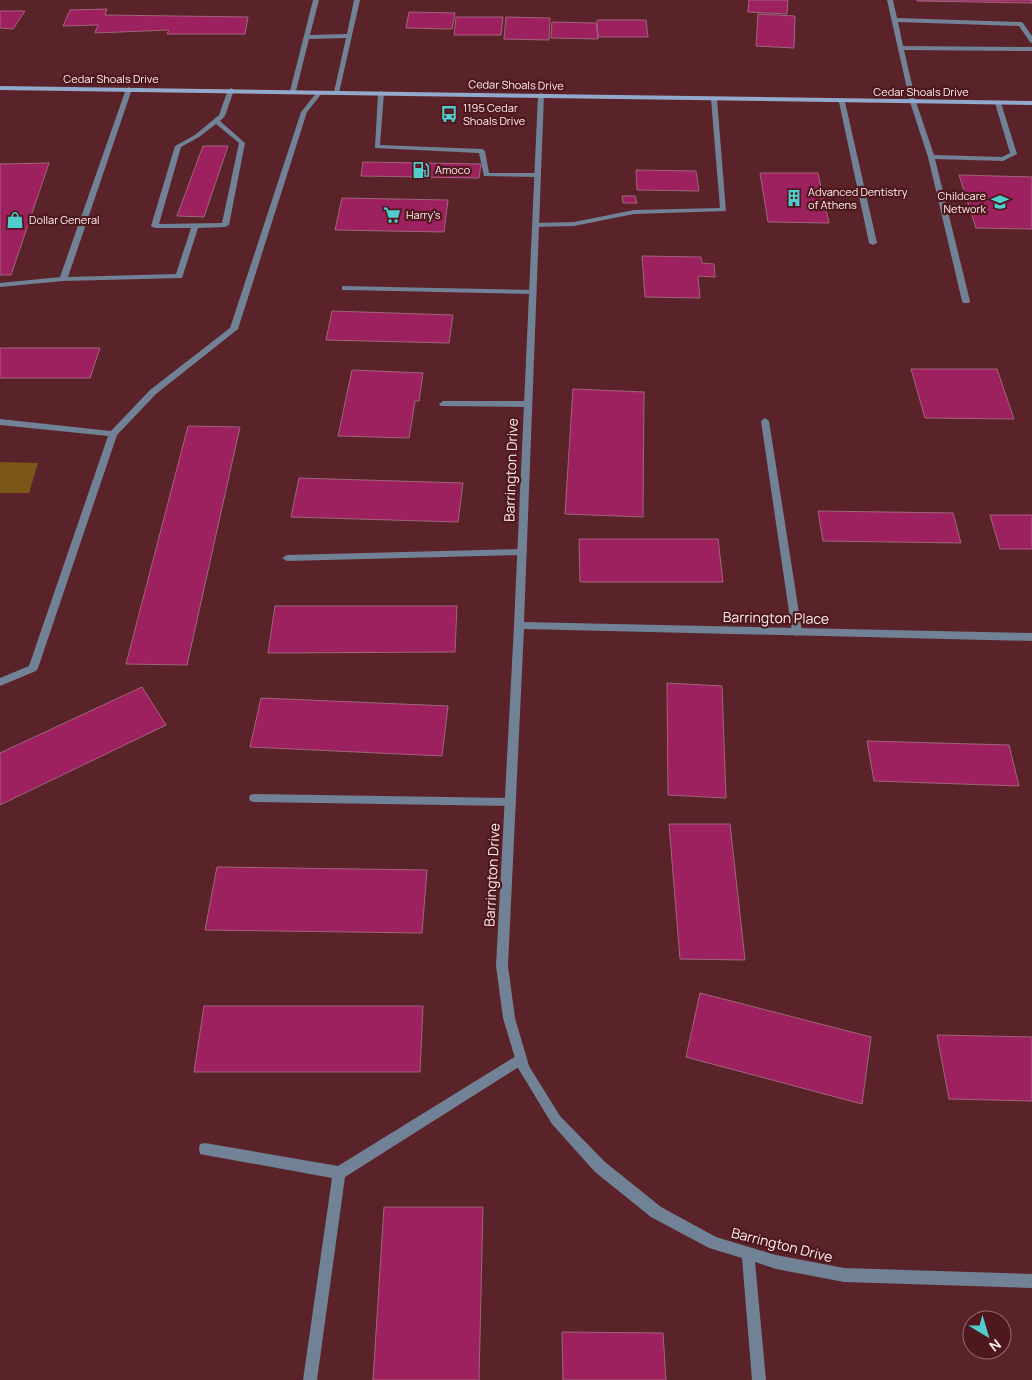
<svg xmlns="http://www.w3.org/2000/svg" width="1032" height="1380" viewBox="0 0 1032 1380" font-family="Manrope,sans-serif">
<style>
.green{fill:#7b5619}
.building{fill:#9d205f;stroke:#a1657c}
.lines{fill:none;stroke-linecap:round;stroke-linejoin:round}
.lane{fill:#718196;fill-rule:evenodd}
.street{fill:#718196;fill-rule:evenodd}
.secondary{fill:#91aacb;fill-rule:evenodd}
.labels{text-anchor:middle;stroke-width:4.5;stroke-linejoin:round;paint-order:stroke}
.far-street-label{font-size:11px;fill:#feefef;stroke:#4f181f}
.far-poi-label{font-size:11px;fill:#feefef;stroke:#4f181f;text-anchor:start}
.street-label{font-size:14px;fill:#feefef;stroke:#4f181f}
</style>
<rect width="100%" height="100%" fill="#5a2329"/>
<!-- green -->
<path class="green" d="M0 462 38 463 29 493H0Z"/>
<!-- building -->
<g class="building">
<path d="M749 0H788L787 14 748 12Z"/>
<path d="M917 0H1032V3L917 1Z"/>
<path d="M107 9 105 15 248 17 245 34H167L169 30 95 33 98 25 63 26 70 10Z"/>
<path d="M0 11H25L13 29 0 28Z"/>
<path d="M409 12 455 13 452 29 406 28Z"/>
<path d="M758 14 795 16 794 48 756 46Z"/>
<path d="M456 17H503L501 35H454Z"/>
<path d="M506 17 550 18 549 40 504 39Z"/>
<path d="M597 20H646L648 37H598Z"/>
<path d="M552 22 596 23 598 39 551 38Z"/>
<path d="M203 146H228L204 217 177 216Z"/>
<path d="M363 162 481 164 479 178 361 176Z"/>
<path d="M49 163 11 275H0V164Z"/>
<path d="M636 170 696 171 699 191 637 190Z"/>
<path d="M760 173H818L829 223 768 222Z"/>
<path d="M959 175 1032 177V229L976 228Z"/>
<path d="M622 196H635L637 203H623Z"/>
<path d="M342 198 448 200 444 232 335 230Z"/>
<path d="M642 256 701 257 702 263 714 264 715 277 698 276 700 298 645 297Z"/>
<path d="M332 311 453 315 449 343 326 340Z"/>
<path d="M0 348H100L90 378H0Z"/>
<path d="M911 369H997L1014 419 925 418Z"/>
<path d="M352 370 423 373 419 401H415L409 438 338 436Z"/>
<path d="M573 389 644 392 643 517 565 514Z"/>
<path d="M188 426 240 427 187 665 126 664Z"/>
<path d="M299 478 463 483 458 522 291 517Z"/>
<path d="M818 511 953 513 961 543 823 541Z"/>
<path d="M990 515H1032V549H1000Z"/>
<path d="M579 539H718L723 582H580Z"/>
<path d="M275 606H457L455 652 268 653Z"/>
<path d="M667 683 722 686 726 798 668 795Z"/>
<path d="M142 687 166 725 0 805V753Z"/>
<path d="M261 698 448 706 442 756 250 747Z"/>
<path d="M867 741 1009 745 1019 786 874 781Z"/>
<path d="M669 824H730L745 960 680 959Z"/>
<path d="M217 867 427 870 422 933 205 930Z"/>
<path d="M700 993 871 1037 862 1104 686 1057Z"/>
<path d="M204 1006H423L420 1072H194Z"/>
<path d="M937 1035 1032 1037V1101L949 1099Z"/>
<path d="M384 1207H483L479 1380H373Z"/>
<path d="M562 1332 663 1333 666 1380H563Z"/>
</g>
<g class="lines">
<!-- lane -->
<g class="lane">
<path d="M313 0H319L310 35 347 34 354 0H360L339 93 334 92 346 38 309 39 296 91 293 93 290 91Z"/>
<path d="M887 0H893L897 18 1021 22 1023 23 1032 36V43L1030 42 1019 26 898 22 903 46 1032 47V51L904 50 916 102 934 155 1002 157 1010 153 995 103 998 101 1001 103 1017 154 1003 161 935 159 970 301 969 303H963L962 301 928 157 910 102Z"/>
<path d="M129 87 132 89 68 277 176 274 191 228H155L151 226 175 146 195 135 219 115 228 90 231 88 234 90 225 116 220 121 245 143 229 225 225 227 198 228 182 278 63 281 0 287V283L60 277 126 89ZM216 124 239 143 222 223 159 224 181 147 199 137Z"/>
<path d="M318 91 323 92 307 112 238 329 156 394 117 435 38 668 36 671 0 686V678L29 666 108 436 0 425V419L111 431 150 390 230 328 301 112Z"/>
<path d="M381 91 384 93 380 145 482 149 485 151 489 173H538L541 175 538 177 484 176 479 153 375 148 378 93Z"/>
<path d="M714 97 717 99 726 211 634 214 574 226 533 227V223H536L574 222 634 210 720 208 711 99Z"/>
<path d="M842 100 845 102 877 243 873 245 869 243 839 102Z"/>
<path d="M342 286 533 290 537 292 533 294 345 290H342Z"/>
<path d="M443 401H528L532 404 528 407 440 406 439 404Z"/>
<path d="M765 418 769 421 802 632 797 636 792 632 761 421Z"/>
<path d="M522 549 527 552 522 555 287 561 282 558 287 555Z"/>
<path d="M254 794 511 798 515 799 516 802 515 805 511 806 254 802 250 801 249 798 250 795Z"/>
<path d="M521 1053 525 1055 527 1059 525 1063 345 1177 317 1380H303L332 1178 205 1155 200 1154 199 1149 200 1144 205 1143 338 1166Z"/>
</g>
<!-- street -->
<path class="street" d="M541 93 544 95 524 622 1032 633V641L524 629 508 966 515 1018 529 1066 560 1116 605 1162 661 1207 716 1237 776 1255 844 1268 1032 1274V1288L844 1282 776 1269 755 1262 766 1380H752L742 1258 709 1248 651 1217 595 1172 552 1124 518 1068 503 1018 496 966 514 625 538 95Z"/>
<!-- secondary -->
<path class="secondary" d="M0 86 1032 101V105L0 90Z"/>
</g>
<!-- icons -->
<defs>
<g id="bus-bare" transform="scale(1.35)"><path d="M-5-6H5V4H4V6H2V4H-2V6H-4V4H-5ZM-3.5-4V0h7V-4ZM-3.5 1.2v1.5H-2V1.2ZM2 1.2v1.5H3.5V1.2Z" fill="#52cdcd" stroke="#4f181f" stroke-width="2.5" paint-order="stroke"/></g>
<g id="fuel-bare" transform="scale(1.35)"><path d="M-5.5-6h7V0h2V4h1.3V-2.5L3-4.5l.8-.8L6-3V5H2.5V1h-1V6h-7ZM-4.2-4.7v3.2H.2V-4.7Z" fill="#52cdcd" stroke="#4f181f" stroke-width="2.5" paint-order="stroke"/></g>
<g id="building-bare" transform="scale(1.35)"><path d="M-4-6H4V6H1V3H-1V6H-4ZM-2.5-4.3h1.7v1.8h-1.7ZM.8-4.3h1.7v1.8H.8ZM-2.5-1h1.7V.8h-1.7ZM.8-1h1.7V.8H.8Z" fill="#52cdcd" stroke="#4f181f" stroke-width="2.5" paint-order="stroke"/></g>
<g id="school-bare" transform="scale(1.35)"><path d="M0-5L7-2L0 1L-7-2ZM-4 1L0 2.5L4 1V4Q0 6-4 4Z" fill="#52cdcd" stroke="#4f181f" stroke-width="2.5" paint-order="stroke"/></g>
<g id="supermarket-bare" transform="scale(1.35)"><path d="M-6-5.5h2.5l.6 2H6L4.5 2H-2.5L-4.4-4H-6ZM-1.5 3.2a1.3 1.3 0 1 0 .1 0ZM3 3.2a1.3 1.3 0 1 0 .1 0Z" fill="#52cdcd" stroke="#4f181f" stroke-width="2.5" paint-order="stroke"/></g>
<g id="shop-bare" transform="scale(1.35)"><path d="M-5-2.5h2.3a2.7 3.5 0 0 1 5.4 0H5L5.5 6h-11ZM-1.5-2.5h3a1.5 2.3 0 0 0-3 0Z" fill="#52cdcd" stroke="#4f181f" stroke-width="2.5" paint-order="stroke"/></g>
</defs>
<g fill-rule="evenodd">
<use href="#bus-bare" x="449" y="114"/>
<use href="#fuel-bare" x="421" y="170"/>
<use href="#building-bare" x="794" y="198"/>
<use href="#school-bare" x="1000" y="202"/>
<use href="#supermarket-bare" x="392" y="215"/>
<use href="#shop-bare" x="15" y="220"/>
</g>
<g class="labels">
<!-- far-street labels -->
<g class="far-street-label">
<text x="111" y="83">Cedar Shoals Drive</text>
<text transform="translate(516 85) rotate(1)" y="4">Cedar Shoals Drive</text>
<text x="921" y="96">Cedar Shoals Drive</text>
</g>
<!-- far-poi labels -->
<g class="far-poi-label">
<text x="463" y="112">1195 Cedar<tspan x="463" dy="13">Shoals Drive</tspan></text>
<text x="435" y="174">Amoco</text>
<text x="808" y="196">Advanced Dentistry<tspan x="808" dy="13">of Athens</tspan></text>
<text x="986" y="200" text-anchor="end">Childcare<tspan x="986" dy="13">Network</tspan></text>
<text x="406" y="219">Harry's</text>
<text x="29" y="224">Dollar General</text>
</g>
<!-- street labels -->
<g class="street-label">
<text transform="translate(511 470) rotate(-88)" y="5">Barrington Drive</text>
<text transform="translate(776 618) rotate(1)" y="5">Barrington Place</text>
<text transform="translate(492 875) rotate(-87)" y="5">Barrington Drive</text>
<text transform="translate(782 1245) rotate(14)" y="5">Barrington Drive</text>
</g>
</g>
<!-- north arrow -->
<g transform="translate(987 1335) rotate(142)"><circle r="24" fill="#4f181f" stroke="#956e72"/>
<path d="M0-4L9 19L0 12L-9 19Z" fill="#52cdcd"/>
<text y="-8" font-size="14" font-weight="bold" text-anchor="middle" fill="#feefef">N</text>
</g>
</svg>
